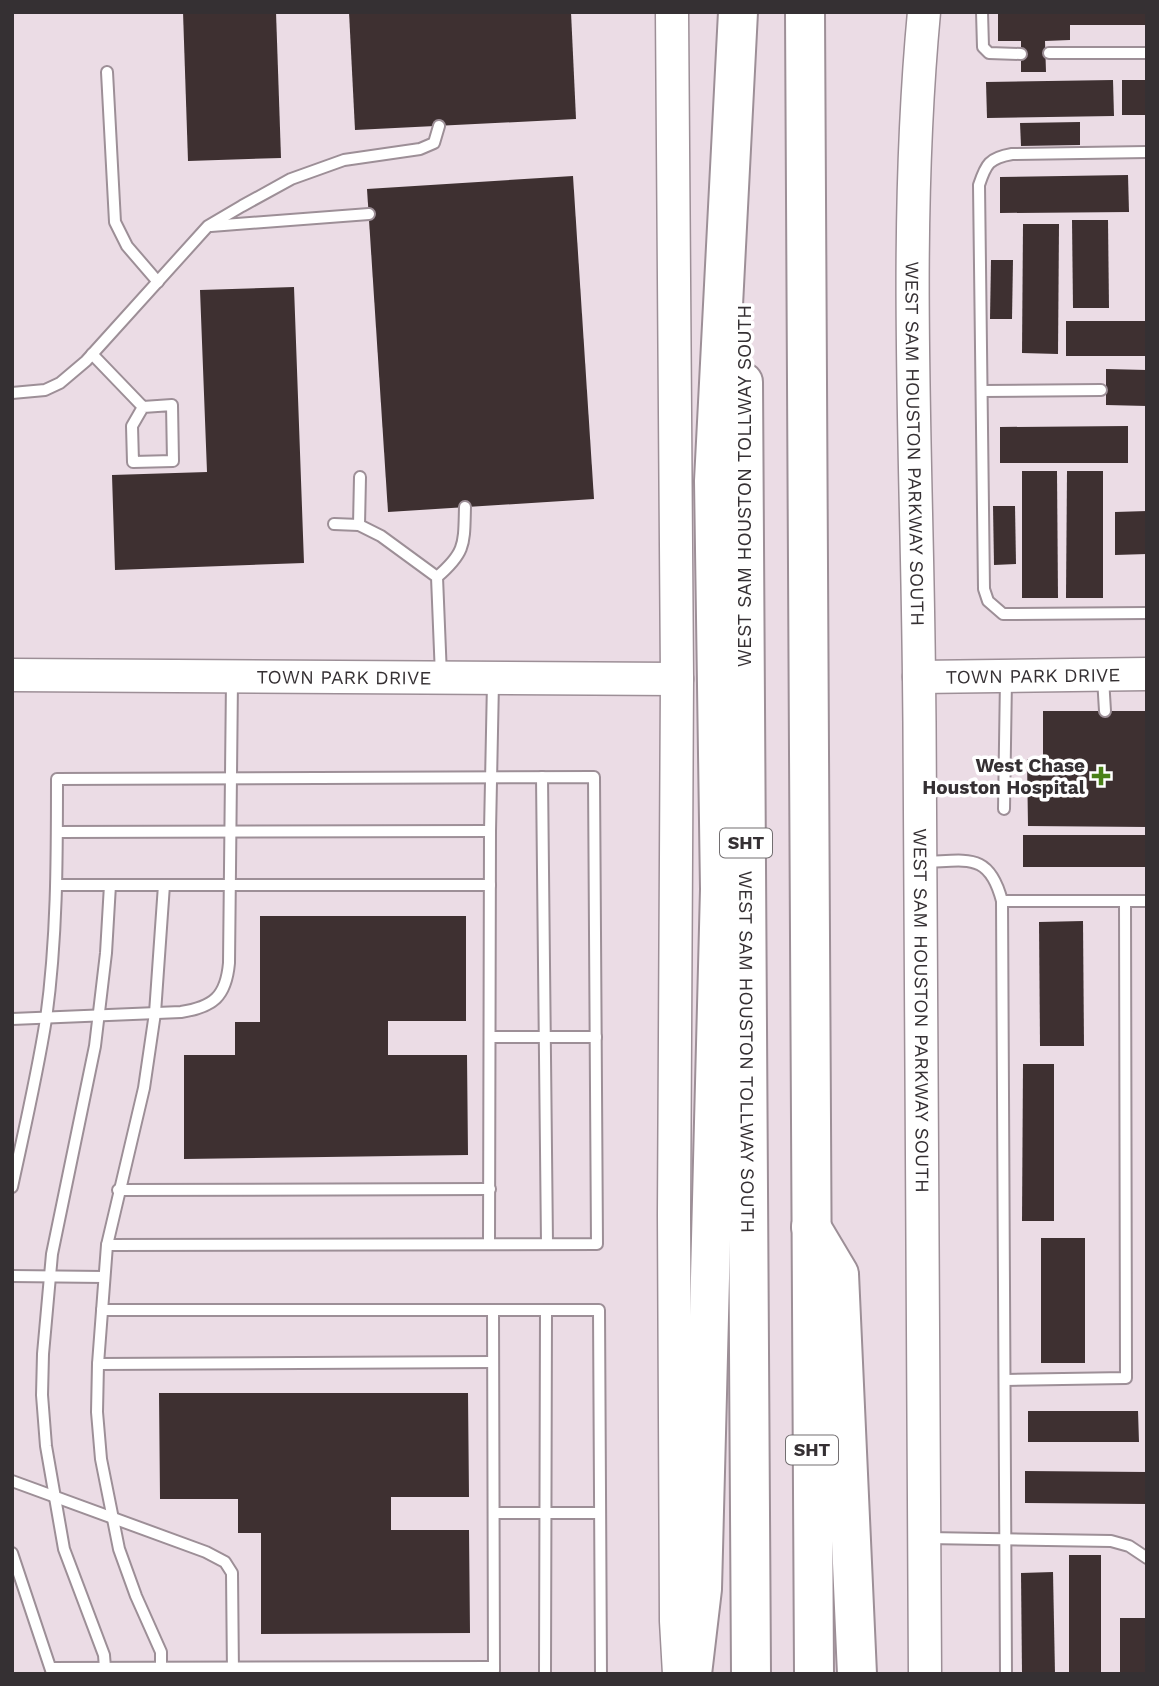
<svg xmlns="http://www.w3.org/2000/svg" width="1159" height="1686" viewBox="0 0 1159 1686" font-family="'Work Sans',sans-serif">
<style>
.building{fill:#3e3031}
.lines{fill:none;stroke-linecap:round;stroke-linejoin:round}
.lane-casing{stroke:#9d8f97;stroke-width:14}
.secondary-casing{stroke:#9d8f97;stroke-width:35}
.highway-casing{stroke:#9d8f97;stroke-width:42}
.lane{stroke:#fff;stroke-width:10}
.secondary{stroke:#fff;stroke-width:32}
.highway{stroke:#fff;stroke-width:38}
.poi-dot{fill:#4a8118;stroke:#fff;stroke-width:2.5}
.labels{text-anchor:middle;stroke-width:7;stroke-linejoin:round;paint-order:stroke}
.shield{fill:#fff;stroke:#726e70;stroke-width:2}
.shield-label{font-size:18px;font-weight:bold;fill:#353033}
.street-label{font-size:19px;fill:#353033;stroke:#fff}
.poi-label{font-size:19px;font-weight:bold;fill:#353033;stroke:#fff;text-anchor:end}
</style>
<rect width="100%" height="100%" fill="#ebdce5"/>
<!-- building -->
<g class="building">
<path d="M183 12H276L281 158 188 161Z"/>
<path d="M349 12H571L576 119 355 130Z"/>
<path d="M998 12H1147V25H1070V40L1045 41 1046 72H1021V41H998Z"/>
<path d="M1113 80 1114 116 987 118 986 82Z"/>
<rect x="1122" y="80" width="25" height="35"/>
<path d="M1080 122V145L1021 146 1020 123Z"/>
<path d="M1128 175 1129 212 1000 213V177Z"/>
<path d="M573 176 594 499 388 512 367 189Z"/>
<path d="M1072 220H1108L1109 308H1073Z"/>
<path d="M1023 224H1059L1058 354 1022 353Z"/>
<path d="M991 260H1013L1012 319H990Z"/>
<path d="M294 287 304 563 115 570 112 475 207 472 200 290Z"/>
<rect x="1066" y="321" width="81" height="35"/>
<path d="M1106 369 1147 370V406L1106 405Z"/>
<path d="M1128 426V463H1000V427Z"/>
<path d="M1022 471H1057L1058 598H1022Z"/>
<path d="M1067 471H1103V598H1066Z"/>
<path d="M993 506H1015L1016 564 994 565Z"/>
<path d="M1147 511V554L1115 555V512Z"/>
<path d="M1043 711H1147V827L1028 826 1027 759H1043Z"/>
<rect x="1023" y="835" width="124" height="32"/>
<path d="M260 916H466V1021H388V1055H467L468 1155 184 1159V1055H235V1022H260Z"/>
<path d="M1083 921 1084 1046H1040L1039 922Z"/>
<path d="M1023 1064H1054V1221H1022Z"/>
<rect x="1041" y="1238" width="44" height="125"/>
<path d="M159 1393H468L469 1497H391V1530H469L470 1633 261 1634V1533H238V1499H160Z"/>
<path d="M1028 1411H1138L1139 1442H1028Z"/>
<path d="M1025 1471 1147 1472V1504L1025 1503Z"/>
<rect x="1069" y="1555" width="32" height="119"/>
<path d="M1053 1572 1055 1674H1022L1021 1573Z"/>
<rect x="1120" y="1618" width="27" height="56"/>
</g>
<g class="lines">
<!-- lane casing -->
<g class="lane-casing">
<g id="lane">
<path d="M982 12 983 47 989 53 1021 54"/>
<path d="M1049 53H1147"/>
<path d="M107 72 115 222 127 246 158 282"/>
<path d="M1147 152 1012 154C989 158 986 164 979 185L984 589 988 601 1003 614 1147 613"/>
<path d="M211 226 369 214"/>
<path d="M92 354 143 407 172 405 173 461 133 462 132 426 143 407"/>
<path d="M982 391 1101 390"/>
<path d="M12 393 45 390 60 383 86 361 208 226 242 206 291 179 344 160 420 149 434 143 439 126"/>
<path d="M334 524 359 525 381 536 437 577 441 676"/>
<path d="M359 525 360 477"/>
<path d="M437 577C466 552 464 544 465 507"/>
<path d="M1103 678 1105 711"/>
<path d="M542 777 547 1244"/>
<path d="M1004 809 1006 679"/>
<path d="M57 832 490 831"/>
<path d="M923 862C967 861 989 851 1002 901L1006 1674"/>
<path d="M57 885H490"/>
<path d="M1002 901H1147"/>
<path d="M12 1019 181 1012C213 1007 226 997 229 963L232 680"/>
<path d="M490 1037H596"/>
<path d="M12 1187C24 1131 37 1076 46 1019 57 939 57 860 57 779L594 777 597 1244 107 1245"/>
<path d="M118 1190 490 1189"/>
<path d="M489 1244 490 831 493 682"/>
<path d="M12 1276 104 1277"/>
<path d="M102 1310H599L601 1674"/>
<path d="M493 1310 494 1671"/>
<path d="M98 1364 493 1362"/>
<path d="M1005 1380 1126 1378 1125 901"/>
<path d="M12 1481 206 1552 225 1562 232 1573 233 1674"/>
<path d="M494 1513H600"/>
<path d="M927 1538 1111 1541 1129 1546 1147 1558"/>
<path d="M12 1553 52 1673"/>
<path d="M51 1668 494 1667"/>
<path d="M105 1668 104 1655 64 1549 46 1446 42 1395 43 1354 52 1254 95 1046 106 953 110 885"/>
<path d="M161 1668V1652L136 1596 119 1549 101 1459 97 1412 98 1364 107 1245 144 1088 155 1013 164 885"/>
<path d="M545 1674 546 1310"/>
</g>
</g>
<!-- secondary casing -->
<g class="secondary-casing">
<g id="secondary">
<path d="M672 12 677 679 674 1215 676 1621 679 1674"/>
<path id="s1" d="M924 12C903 235 917 457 919 680 923 1011 923 1342 925 1674"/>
<path id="s2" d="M12 675 677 679"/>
<path id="s3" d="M919 677 1147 674"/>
</g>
</g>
<!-- highway casing -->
<g class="highway-casing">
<g id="highway">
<path d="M805 12 814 1674"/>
<path id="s4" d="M743 382 751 1674"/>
<path d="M811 1227 839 1274 857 1674"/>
<path d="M692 1674 702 1589 720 889 714 481 738 12"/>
</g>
</g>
<!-- lane -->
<use href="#lane" class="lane"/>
<!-- secondary -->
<use href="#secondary" class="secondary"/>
<!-- highway -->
<use href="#highway" class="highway"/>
</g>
<!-- markers -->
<path class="poi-dot" d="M1097.5 765.5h7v7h7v7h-7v7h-7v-7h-7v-7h7z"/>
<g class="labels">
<!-- shield labels -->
<g class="shield">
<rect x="720" y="828.5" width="52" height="29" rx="5"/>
<rect x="786" y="1435.5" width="52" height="29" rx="5"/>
</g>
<g class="shield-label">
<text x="746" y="849">SHT</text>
<text x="812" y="1456">SHT</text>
</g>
<!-- street labels -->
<g class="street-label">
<text dy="7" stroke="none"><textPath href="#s1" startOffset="432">WEST SAM HOUSTON PARKWAY SOUTH</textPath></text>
<text transform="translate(744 486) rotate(-90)" y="7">WEST SAM HOUSTON TOLLWAY SOUTH</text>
<text dy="7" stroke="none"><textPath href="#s3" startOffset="114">TOWN PARK DRIVE</textPath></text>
<text dy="7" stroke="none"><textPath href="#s2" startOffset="332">TOWN PARK DRIVE</textPath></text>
<text dy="7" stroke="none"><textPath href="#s1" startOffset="999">WEST SAM HOUSTON PARKWAY SOUTH</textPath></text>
<text dy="7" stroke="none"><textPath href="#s4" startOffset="670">WEST SAM HOUSTON TOLLWAY SOUTH</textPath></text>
</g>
<!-- poi labels -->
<g class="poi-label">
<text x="1085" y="772">West Chase<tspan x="1085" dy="22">Houston Hospital</tspan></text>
</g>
</g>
<!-- border -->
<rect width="1159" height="1686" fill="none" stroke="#353033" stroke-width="28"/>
</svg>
